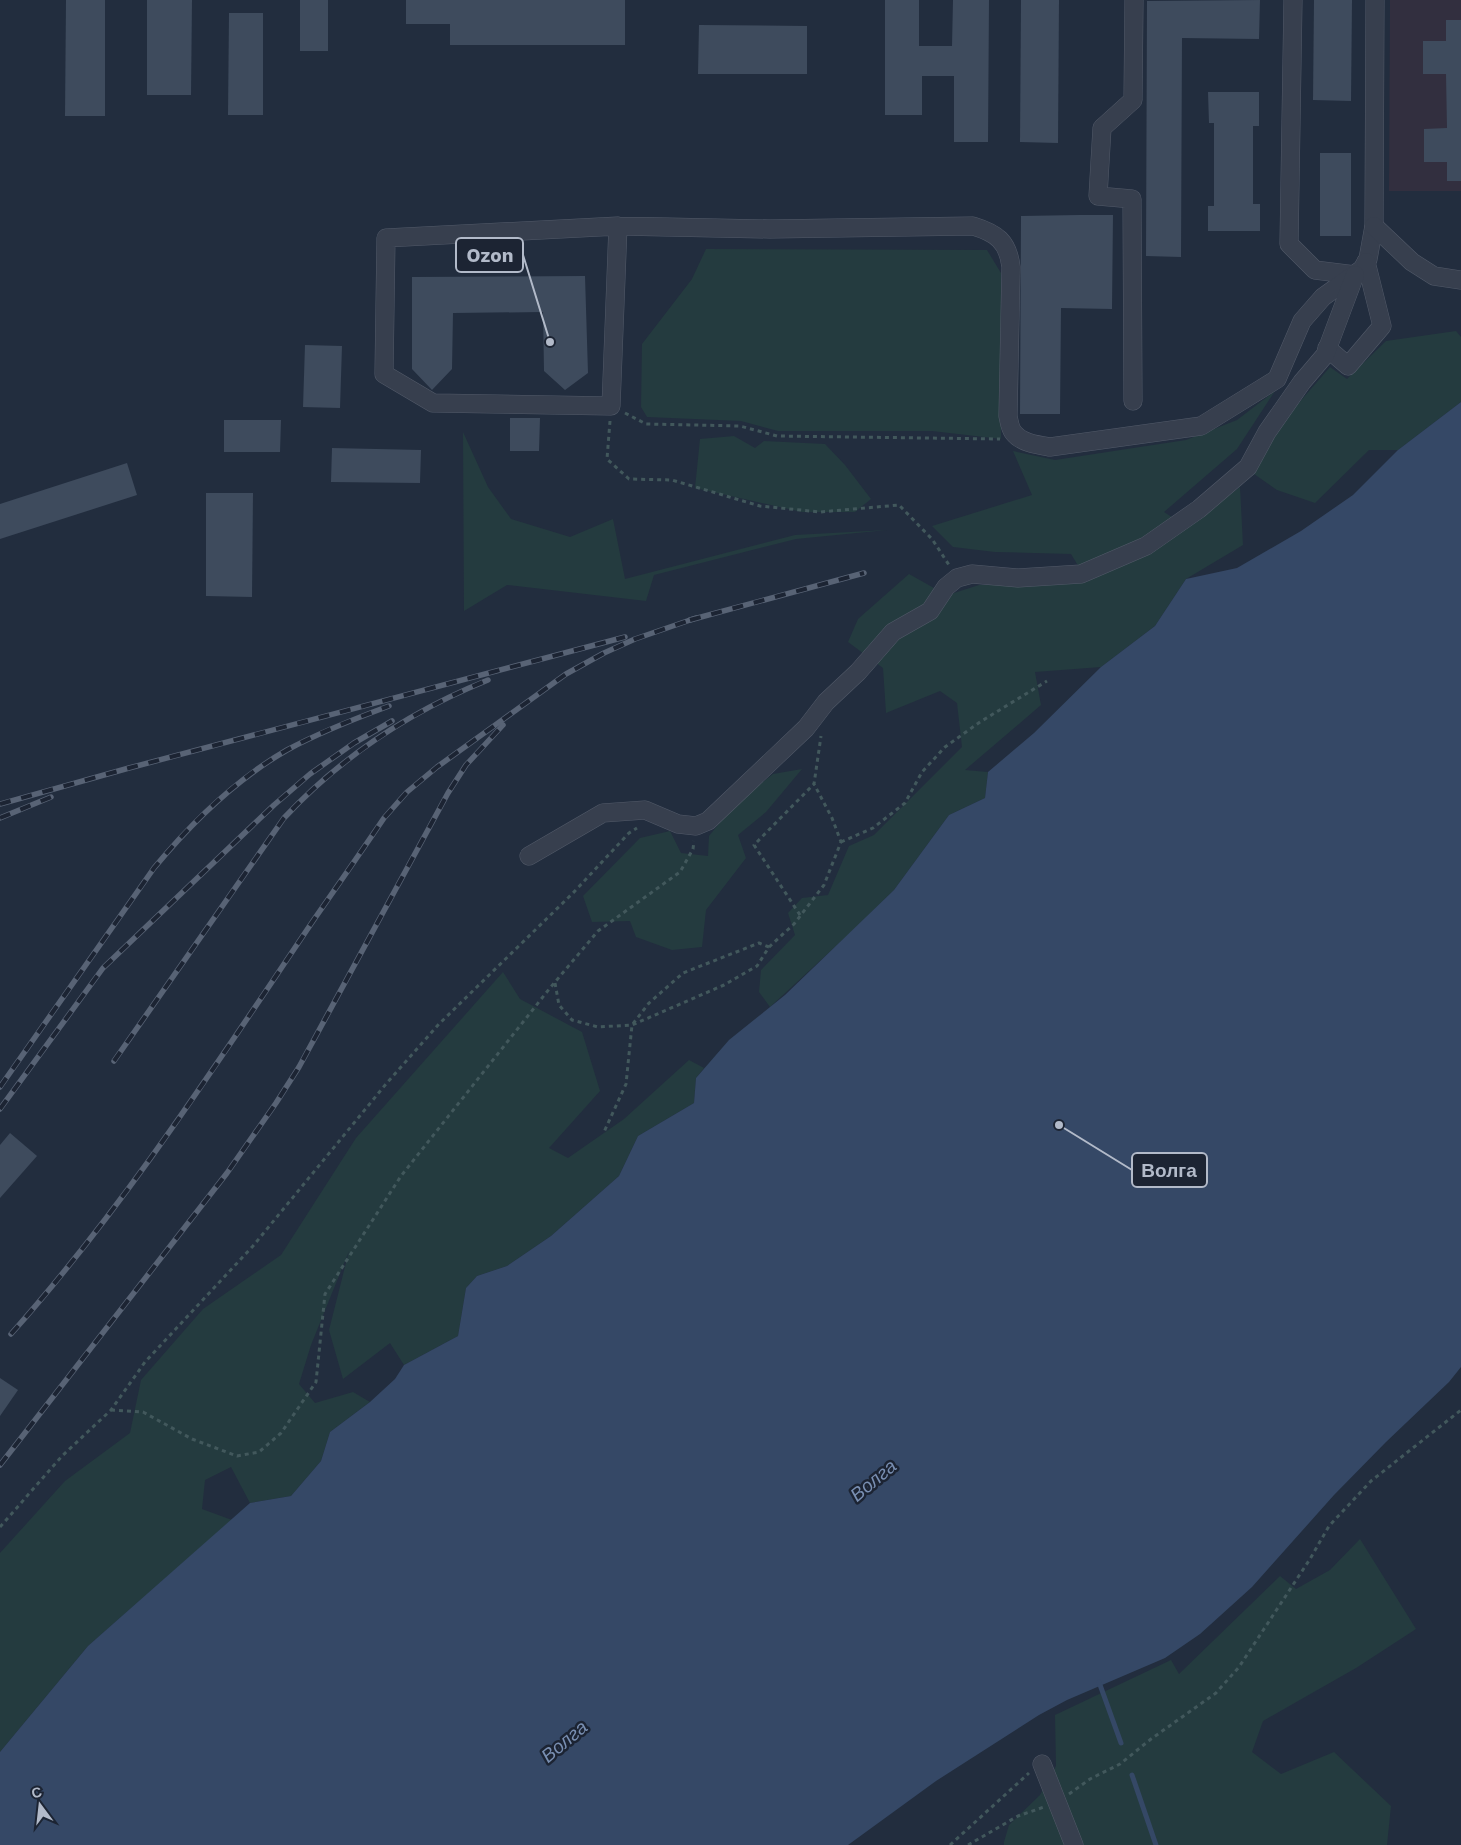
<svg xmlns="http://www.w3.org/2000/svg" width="1461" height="1845" viewBox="0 0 1461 1845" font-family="'Work Sans',sans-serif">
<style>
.medical{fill:#322f3f}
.green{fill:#243b3f}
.water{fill:#354866}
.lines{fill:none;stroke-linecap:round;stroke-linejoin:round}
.stream{stroke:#354866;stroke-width:5}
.building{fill:#3e4b5d}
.minor-casing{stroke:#525a69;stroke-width:19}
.path{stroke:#42585c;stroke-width:3;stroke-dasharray:4 4;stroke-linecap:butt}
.minor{stroke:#373f4e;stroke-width:18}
.rail-casing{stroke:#586375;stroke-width:5.5}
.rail{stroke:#1c2433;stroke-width:4;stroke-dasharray:11;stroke-linecap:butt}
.labels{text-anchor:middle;stroke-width:5;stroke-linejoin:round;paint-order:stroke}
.water-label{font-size:19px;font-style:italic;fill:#798fb2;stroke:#1c2433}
.leader{fill:none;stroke:#b2bac9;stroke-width:2}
.callout-dot{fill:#b2bac9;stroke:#1c2433;stroke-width:2}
.callout{fill:#1c2433;stroke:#b2bac9;stroke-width:2}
.callout-label{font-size:19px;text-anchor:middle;font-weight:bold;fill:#b2bac9}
</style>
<rect width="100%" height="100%" fill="#222d3e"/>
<!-- medical -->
<path class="medical" d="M1390 0H1461V191H1389Z"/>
<!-- green -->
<g class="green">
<path d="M706 249 987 250 1001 273V439L932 431H778L741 421 647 417 641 407 642 344 692 279Z"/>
<path d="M1456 331 1461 337V402L1398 450H1369L1315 503 1277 490 1254 474 1284 420 1330 367 1347 379 1386 341Z"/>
<path d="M1275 391 1237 449 1164 512 1187 527 1240 487 1243 545 1186 579 1155 626 1101 667 1035 672 1041 705 965 770 988 772 985 798 949 815 894 890 849 934 770 1007 759 992 761 970 795 935 788 913 802 898 828 895 849 846 874 835 962 747 957 703 940 691 886 713 883 668 848 642 858 619 909 574 934 588 951 594 979 585 1088 582 1071 554 995 552 953 547 932 526 1032 495 1013 451 1055 460 1186 440 1237 420Z"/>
<path d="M463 432 488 487 511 519 570 537 613 519 625 579 795 535 887 530 796 539 654 575 646 601 507 585 464 611Z"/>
<path d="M734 436 755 448 764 441 825 444 845 465 871 499 855 512H802L695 488 700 439Z"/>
<path d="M802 769 766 812 738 835 746 858 706 910 702 947 672 950 636 937 630 921 592 922 583 896 640 838 670 831 681 853 708 856 709 836 735 804 773 774Z"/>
<path d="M503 972 520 999 582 1032 600 1091 549 1148 568 1158 624 1119 689 1060 704 1068 696 1078 694 1103 638 1136 619 1176 551 1236 507 1266 477 1276 466 1288 458 1336 404 1365 390 1343 343 1379 329 1330 349 1251 311 1345 299 1384 315 1403 353 1392 370 1402 330 1432 321 1461 291 1496 250 1503 231 1467 205 1480 202 1509 232 1520 88 1646 0 1752V1553L65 1481 130 1433 141 1380 203 1309 281 1255 356 1138Z"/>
<path d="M1360 1539 1416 1629 1356 1668 1263 1721 1252 1752 1281 1774 1334 1752 1391 1806 1387 1845H1004V1842L1009 1825 1040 1795 1056 1766 1055 1715 1171 1660 1179 1674 1280 1576 1296 1589 1330 1570Z"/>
</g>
<!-- water -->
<path class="water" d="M1461 402V1367L1449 1382 1386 1442 1334 1495 1252 1587 1200 1634 1165 1658 1067 1700 1039 1715 936 1781 848 1845H0V1752L88 1646 250 1503 291 1496 321 1461 330 1432 370 1402 395 1379 404 1365 458 1336 466 1288 477 1276 507 1266 551 1236 619 1176 638 1136 694 1103 696 1078 729 1040 785 995 894 890 949 815 985 798 988 772 1034 733 1101 667 1155 626 1186 579 1237 568 1301 531 1353 495 1398 450Z"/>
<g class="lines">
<!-- stream -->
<g class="stream">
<path d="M1099 1682 1121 1743"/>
<path d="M1132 1775 1156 1845"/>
</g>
</g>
<!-- building -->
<g class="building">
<path d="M66 0H105V116H65Z"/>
<path d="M147 0H192L191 95H147Z"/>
<rect x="300" y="0" width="28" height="51"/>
<path d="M406 0H625V45H450V24H406Z"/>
<path d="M885 0H919V46H952L953 0H989L988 142H954V76H922V115H885Z"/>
<path d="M1021 0H1059L1058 143 1020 142Z"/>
<path d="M1260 0 1259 39 1182 38 1181 257 1146 256 1147 1Z"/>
<path d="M1314 0H1352L1351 101 1313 100Z"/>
<path d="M229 13H263V115H228Z"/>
<path d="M1446 20H1461V181H1447V162H1424V129L1447 128 1446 74H1423V41H1446Z"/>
<path d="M699 25 807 26V74H698Z"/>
<path d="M1208 92H1259V126H1253V204H1260V231H1208V206H1214V123H1209Z"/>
<rect x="1320" y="153" width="31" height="83"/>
<path d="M1079 215H1113L1112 309 1061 308 1060 414H1020L1021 216Z"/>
<path d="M585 276 588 373 565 390 544 371 543 312 453 313 452 369 432 390 412 369V277Z"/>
<path d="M305 345 342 346 340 408 303 407Z"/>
<path d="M510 418H540L539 451H510Z"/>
<path d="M224 420H281L280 452H224Z"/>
<path d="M332 448 421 450 420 483 331 482Z"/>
<path d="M127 463 137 495 0 539V504Z"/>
<path d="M206 493H253L252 597 206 596Z"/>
<path d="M10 1133 37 1156 0 1198V1145Z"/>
<path d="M0 1378 18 1390 0 1416Z"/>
</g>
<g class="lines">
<!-- minor casing -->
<g class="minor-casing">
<g id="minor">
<path d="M1293 0 1289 244 1315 270 1355 275"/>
<path d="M618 226 611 406 433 403 384 374 386 238 618 226 770 229 973 226C996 233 1008 241 1011 267L1008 416C1009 421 1010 428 1013 432 1021 443 1037 445 1050 447L1201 426 1277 379 1302 321 1323 297 1362 269 1368 259 1374 226 1375 0"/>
<path d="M1374 226 1412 262 1434 276 1461 280"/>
<path d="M1327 348 1348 366 1382 326 1366 262"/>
<path d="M1133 401 1132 199 1098 196 1102 128 1133 100 1134 0"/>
<path d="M529 856 603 813 645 810 678 824 696 826 708 821 806 728 826 702 858 672 893 632 930 611 946 587 957 578 972 574 1018 578 1081 574 1146 546 1199 509 1248 467 1267 432 1302 382 1325 355 1355 275"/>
<path d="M1042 1764 1074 1845"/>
</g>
</g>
<!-- path -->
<g class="path">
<path d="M625 413 646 424 740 426 777 436 1000 439"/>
<path d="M610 421 607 459 629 479 672 480 760 506 820 512 899 505 932 539 949 565"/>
<path d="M841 842 873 828 905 803 922 772 945 747 980 722 1047 681"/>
<path d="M800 915 754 845 814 784"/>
<path d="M769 947 794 924 824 885 841 842 832 818 814 784 821 736"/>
<path d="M555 983 559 1005 572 1020 598 1027 632 1025 724 985 757 966 769 947 759 943 683 973 649 1003 632 1025 626 1084 604 1132"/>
<path d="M111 1410 143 1412 192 1439 237 1456 259 1452 281 1433 316 1382 325 1294 401 1176 550 988 598 931 680 872 693 849 694 841"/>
<path d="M0 1527 62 1456 111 1410 145 1362 253 1246 386 1084 439 1024 573 893 629 833 637 828"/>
<path d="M1069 1794 1090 1779 1120 1764 1151 1739 1216 1693 1239 1667 1310 1559 1329 1526 1371 1481 1461 1410"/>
<path d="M950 1845 1029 1773"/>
<path d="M968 1845 1018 1816 1044 1807"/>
</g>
<!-- minor -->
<use href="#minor" class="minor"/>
<!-- rail casing -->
<g class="rail-casing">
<g id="rail">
<path d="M690 620 864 573"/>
<path d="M0 804 129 768 625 637"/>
<path d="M0 818 51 797"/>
<path d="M114 1061 284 818C340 758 411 711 488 680"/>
<path d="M0 1087 154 868C192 822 235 780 287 750 320 732 354 719 389 706"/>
<path d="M0 1109 103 968 274 805 310 774 354 743 392 721"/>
<path d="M11 1334C125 1206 219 1060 315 918 338 885 361 852 384 818L407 792 437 767 566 674 604 653 635 639 696 618"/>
<path d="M0 1465 227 1173 276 1103 299 1067 448 793 466 765 503 725"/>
</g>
</g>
<!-- rail -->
<use href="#rail" class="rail"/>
</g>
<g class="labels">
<!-- water labels -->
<g class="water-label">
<text transform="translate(873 1480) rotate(-40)" y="7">Волга</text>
<text transform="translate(564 1741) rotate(-40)" y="7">Волга</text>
</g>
</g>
<!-- callouts -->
<path class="leader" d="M550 342L523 255M1059 1125L1132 1170"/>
<g class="callout-dot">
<circle cx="550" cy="342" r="5"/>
<circle cx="1059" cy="1125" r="5"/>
</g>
<g class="callout">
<rect x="456" y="238" width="67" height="34" rx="5"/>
<rect x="1132" y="1153" width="75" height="34" rx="5"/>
</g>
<g class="callout-label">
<text x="490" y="262">Ozon</text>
<text x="1169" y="1177">Волга</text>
</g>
<!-- north arrow -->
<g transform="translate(40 1805) rotate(345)" stroke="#1c2433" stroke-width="4" paint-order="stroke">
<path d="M0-4L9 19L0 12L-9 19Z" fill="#b2bac9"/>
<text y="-8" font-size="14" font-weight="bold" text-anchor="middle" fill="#b2bac9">С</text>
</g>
</svg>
